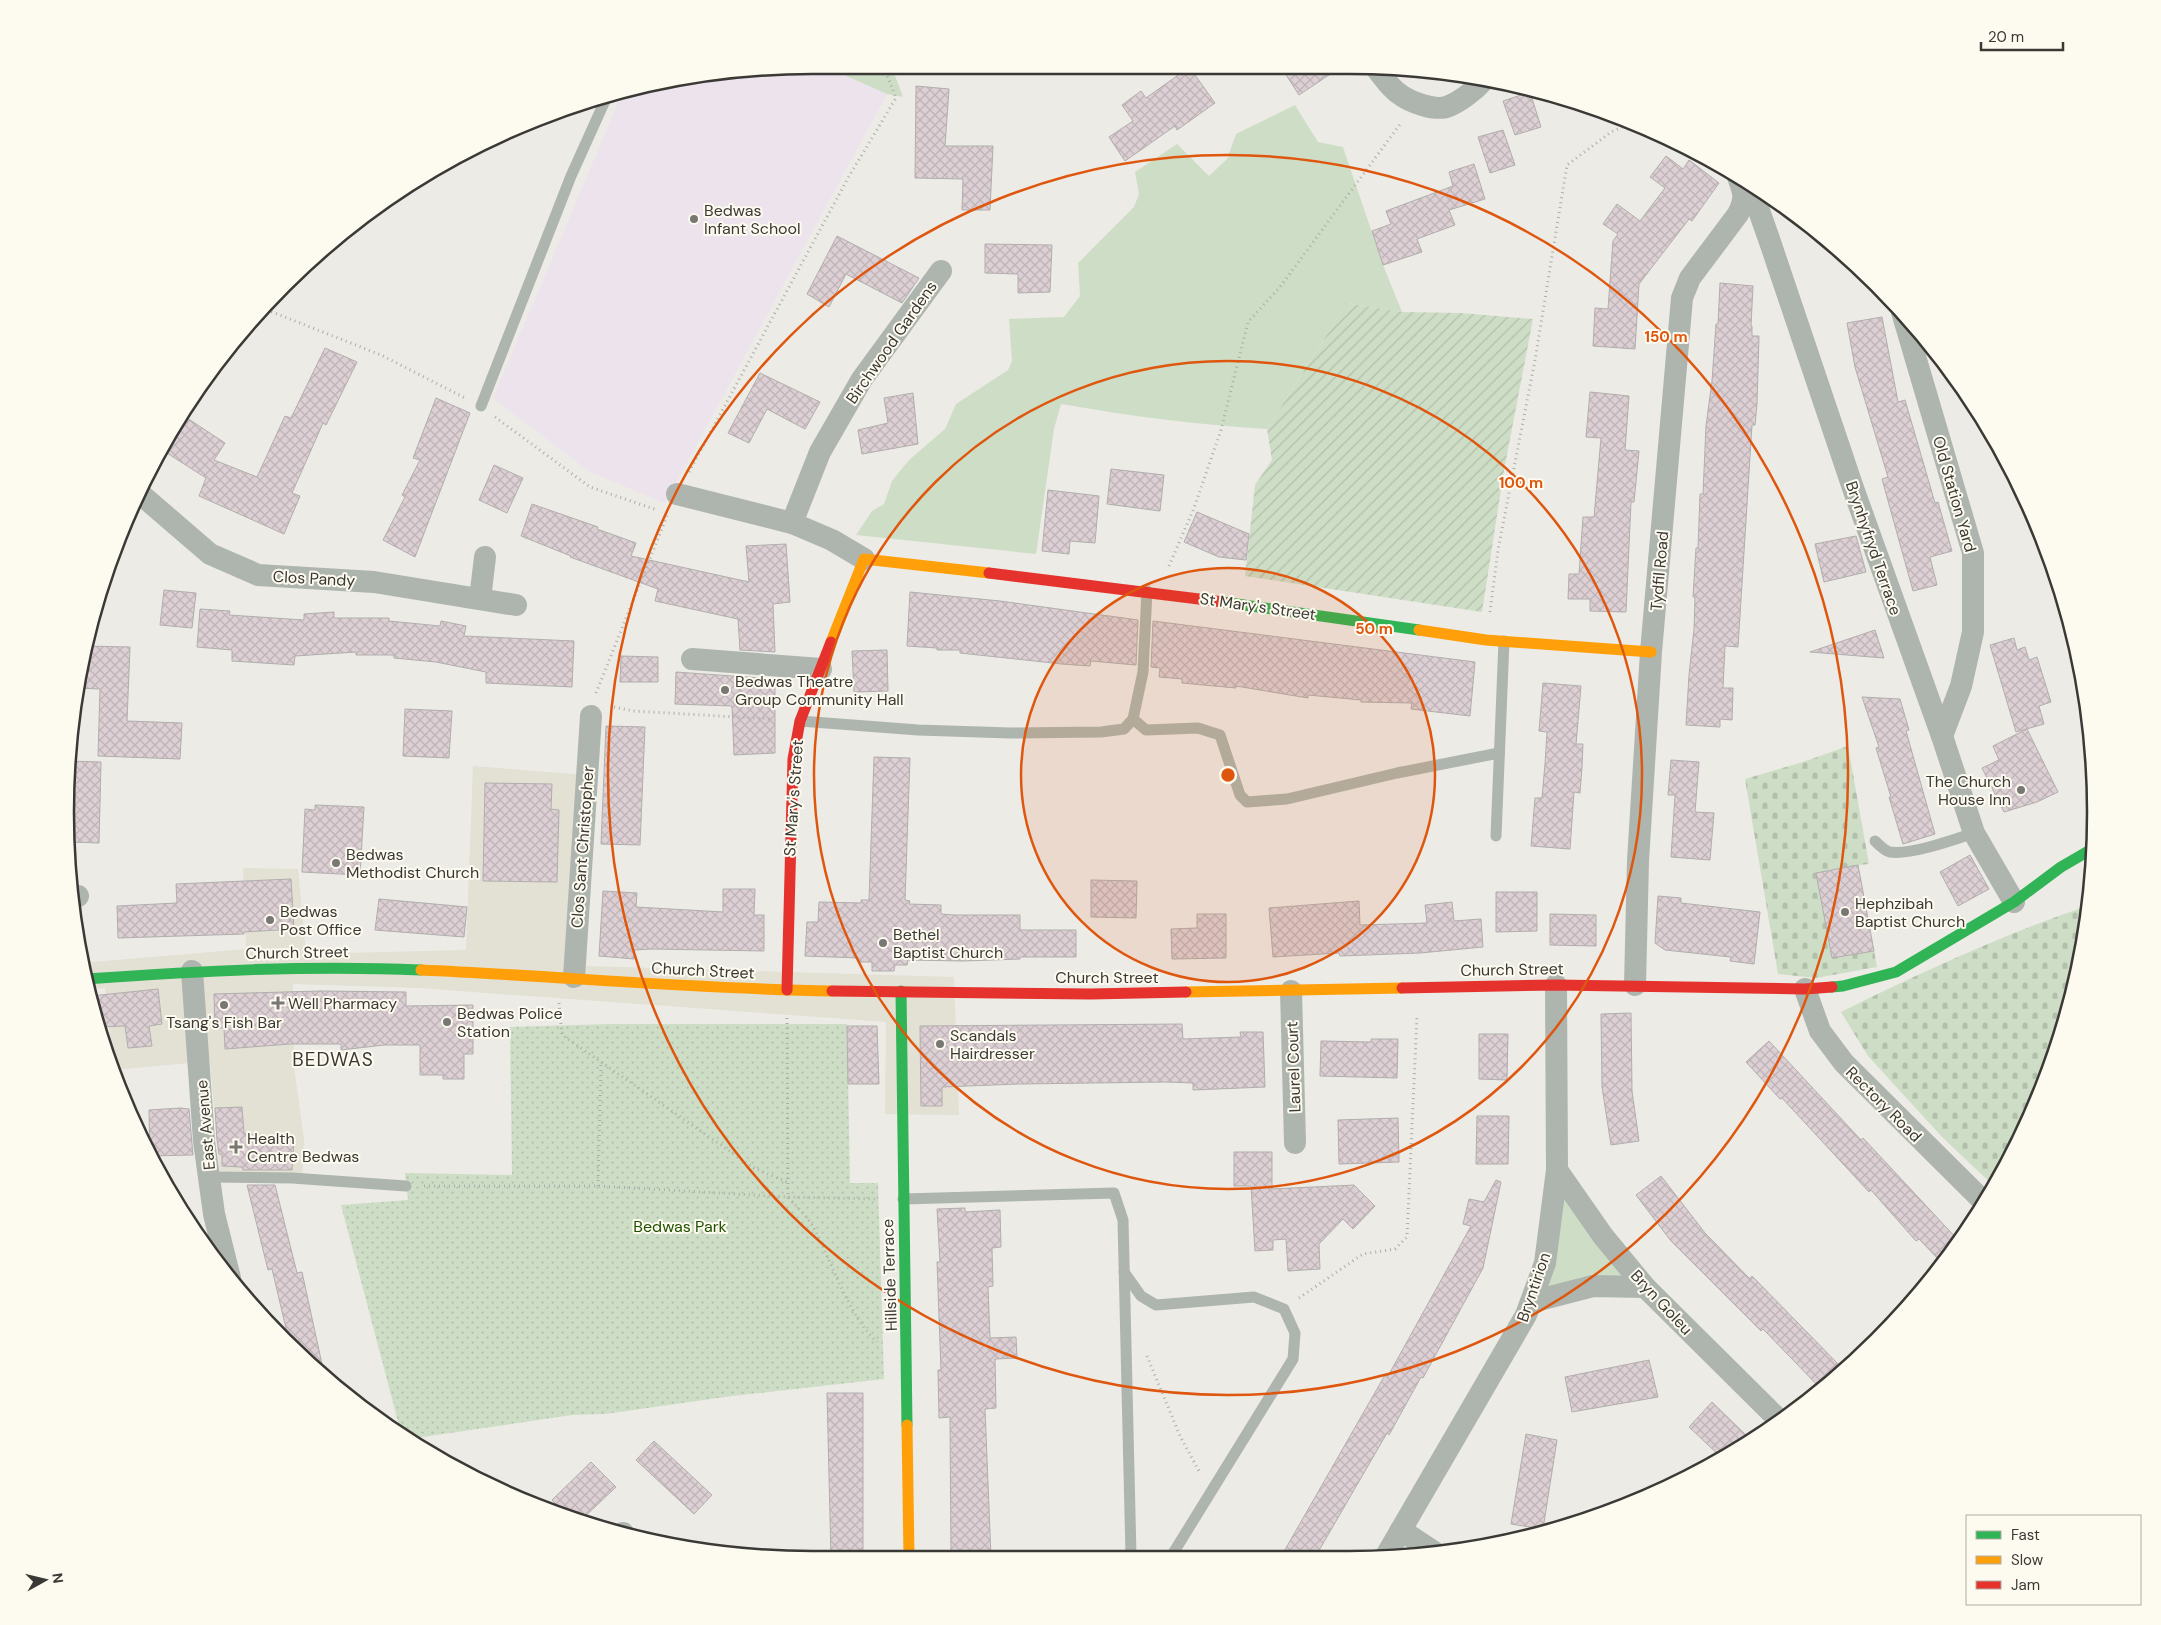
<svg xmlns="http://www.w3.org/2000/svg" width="2161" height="1625" viewBox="0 0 2161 1625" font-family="'DM Sans',sans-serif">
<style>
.built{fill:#e3e0d4}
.education{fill:#ece3ec}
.grass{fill:#cedec6}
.cemetery{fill:url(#cemetery-stones)}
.park{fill:url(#park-dots)}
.garden{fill:url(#garden-furrows)}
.building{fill:url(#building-cross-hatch);stroke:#b1aead}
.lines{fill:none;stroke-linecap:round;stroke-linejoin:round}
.path{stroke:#abafa9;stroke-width:3;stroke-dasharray:1 4;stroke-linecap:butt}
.lane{stroke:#aeb5ae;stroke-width:11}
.street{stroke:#aeb5ae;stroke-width:22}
.fast{stroke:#30b455;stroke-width:11}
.slow{stroke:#ff9f0a;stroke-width:11}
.jam{stroke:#e5322d;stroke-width:11}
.ring{fill:none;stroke:#df570e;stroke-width:2.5}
.poi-dot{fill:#787773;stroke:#fdfaef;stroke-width:2}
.labels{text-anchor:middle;stroke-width:4;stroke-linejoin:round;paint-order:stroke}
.poi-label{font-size:16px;fill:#3a3935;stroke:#fdfaef;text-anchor:start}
.street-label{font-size:16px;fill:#3a3935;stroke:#fdfaef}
.park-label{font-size:16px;fill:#1e5000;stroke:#fdfaef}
.quarter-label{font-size:19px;letter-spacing:1px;fill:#3a3935;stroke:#fdfaef}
.rim{fill:none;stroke:#3a3935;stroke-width:2.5}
.centre{fill:#df570e;stroke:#fdfaef;stroke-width:2.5}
.ring-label{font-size:15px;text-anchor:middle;font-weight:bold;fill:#df570e;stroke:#fdfaef;stroke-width:4;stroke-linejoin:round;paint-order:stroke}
</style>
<defs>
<pattern id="cemetery-stones" width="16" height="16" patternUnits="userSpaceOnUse" patternTransform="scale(1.25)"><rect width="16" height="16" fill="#cedec6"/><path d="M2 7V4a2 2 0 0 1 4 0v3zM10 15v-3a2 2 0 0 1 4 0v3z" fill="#b2bfab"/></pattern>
<pattern id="park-dots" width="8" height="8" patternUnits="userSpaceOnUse" patternTransform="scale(1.25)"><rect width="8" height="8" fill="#cedec6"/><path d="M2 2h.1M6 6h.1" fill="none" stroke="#b2bfab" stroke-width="1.8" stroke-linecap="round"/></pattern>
<pattern id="garden-furrows" width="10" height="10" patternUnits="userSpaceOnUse" patternTransform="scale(1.25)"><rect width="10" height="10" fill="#cedec6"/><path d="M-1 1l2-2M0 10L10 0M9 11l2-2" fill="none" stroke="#b2bfab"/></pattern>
<pattern id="building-cross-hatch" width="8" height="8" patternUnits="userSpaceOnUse" patternTransform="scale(1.25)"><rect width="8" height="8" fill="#ddd0d4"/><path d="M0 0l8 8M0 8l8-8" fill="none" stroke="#beb3b7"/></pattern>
</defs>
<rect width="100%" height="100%" fill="#ecebe6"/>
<!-- built -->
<path class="built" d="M473 766 596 776 586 966 954 977 959 1115 885 1114 886 1022 419 988 293 984 294 1066 304 1140 302 1179 220 1177 210 1061 114 1070 105 988 89 989 81 963 246 949 243 868 298 869 306 954 466 950Z"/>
<!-- education -->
<path class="education" d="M715 71H835L887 94 665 503 590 472 493 398 624 89Z"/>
<!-- grass -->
<g class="grass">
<path d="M893 70 903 97 887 94 835 71Z"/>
<path d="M1295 105 1318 142 1343 147 1383 265 1402 312 1347 303 1267 429C1198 425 1130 416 1061 404L1054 429 1036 554 856 535 872 511 884 504 892 481 909 460 945 429 956 404 1008 370 1012 361 1009 319 1064 317 1080 296 1078 263 1134 207 1139 194 1135 172 1177 144 1209 176 1227 159 1236 134Z"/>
<path d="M1557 1170 1645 1287 1531 1302Z"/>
</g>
<!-- cemetery -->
<g class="cemetery">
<path d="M1848 746 1869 864 1858 865 1877 967 1816 978 1778 974 1745 779 1803 762Z"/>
<path d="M2090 905 2056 1053 1995 1187 1943 1138 1868 1056 1841 1012C1922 972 2004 934 2090 905Z"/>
</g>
<!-- park -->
<path class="park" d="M611 1024H847L850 1183H878L884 1379 732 1396 605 1414 572 1415 409 1439 401 1433 341 1205 408 1200 405 1173 512 1175 510 1027Z"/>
<!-- garden -->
<path class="garden" d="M1347 303 1402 312 1461 313 1533 319 1504 470 1482 612 1245 576 1255 485 1272 460 1267 429Z"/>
<!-- building -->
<g class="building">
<path d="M1281 67H1341L1299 95Z"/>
<path d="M1188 68H1190L1215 103 1177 130 1175 126 1125 161 1109 137 1133 121 1122 105 1141 91 1146 98Z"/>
<path d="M916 86 949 89 945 146H993L990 210H962L963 179 915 178Z"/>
<path d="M1530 92 1541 127 1515 135 1503 101Z"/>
<path d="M1503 130 1515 165 1490 173 1478 137Z"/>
<path d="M1666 156 1683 169 1689 160 1719 183 1692 221 1689 219 1639 284 1635 349 1593 346 1595 308 1608 309 1613 241 1618 234 1603 224 1617 204 1640 221 1665 188 1650 177Z"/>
<path d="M1474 164 1485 199 1449 210 1455 225 1417 239 1422 252 1383 265 1372 231 1391 224 1386 211 1453 186 1449 172Z"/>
<path d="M837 236 919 278 902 303 846 274 829 307 807 294Z"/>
<path d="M985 244 1052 245 1050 292 1018 293V274L985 273Z"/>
<path d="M1720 283 1753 286 1751 326H1752V336H1759L1757 404 1755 425H1752L1738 647 1725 646 1723 688H1733L1732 720 1720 719V727L1686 725 1689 675 1694 629 1695 597H1693L1696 548H1698L1700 494H1703L1706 426 1712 381 1716 324H1718Z"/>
<path d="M1882 317 1898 402 1905 400 1935 503 1938 502 1952 551 1930 557 1937 585 1913 591 1882 479 1888 477 1855 367 1847 323Z"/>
<path d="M325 348 357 362 326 425 323 423 292 493 300 496 284 534 199 496 206 478 167 453 169 450 163 446 181 414 225 443 214 460 257 477 285 416 291 418Z"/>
<path d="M760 373 820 402 805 429 767 409 749 443 728 433Z"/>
<path d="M1590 392 1629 396 1625 450 1639 451 1634 502H1631L1626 612 1590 611V599H1568L1569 574H1579L1583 517H1594L1601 438 1586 437Z"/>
<path d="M913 393 918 444 862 454 858 430 888 423 884 398Z"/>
<path d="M436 398 470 413 415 557 383 540 405 497 402 495 420 460 413 458Z"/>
<path d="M494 465 523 478 507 513 479 500Z"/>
<path d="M1111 469 1164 475 1160 511 1107 504Z"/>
<path d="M1048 490 1099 496 1095 543 1070 541 1069 554 1042 551Z"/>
<path d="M532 504 598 527 597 529 636 543 631 556 749 582 746 546 786 544 790 602 773 604 775 652 740 650 738 619 655 601 658 589 570 557 571 556 521 536Z"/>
<path d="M1197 512 1249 534 1246 560 1219 557 1184 542Z"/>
<path d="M1856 536 1866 572 1824 582 1815 544Z"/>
<path d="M164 590 196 593 192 628 160 625Z"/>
<path d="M910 592 1000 601 1138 620 1136 665 1091 661 1090 666 1062 664 960 653V650H937V648L907 646Z"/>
<path d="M200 609 230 611 229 615 304 620V614L334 612V618H389V621L440 626 441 621 466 626 464 636 574 641 572 687 486 683V672L436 662 394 658V655H356V652L295 656 294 665 232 661V650L197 647Z"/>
<path d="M1153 621 1475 662 1470 716 1411 709 1412 703 1361 702V700L1308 695V698L1236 686V688L1182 683V679L1159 677 1160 668 1151 667Z"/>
<path d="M1875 630 1884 658 1810 652Z"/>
<path d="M2014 638 2017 650 2025 647 2029 660 2037 657 2051 702 2039 706 2044 724 2016 732 1990 645Z"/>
<path d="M85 646 130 647 127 721 182 723 180 759 98 756 100 689 76 688Z"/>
<path d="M887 650 888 691 854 692 852 651Z"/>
<path d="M621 656 658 657V682H620Z"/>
<path d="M676 672 775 679V753L734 755 732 706 675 704Z"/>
<path d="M1543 683 1581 686 1576 744H1583L1582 767 1580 793 1574 792 1570 849 1531 846 1535 798H1542L1545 764 1547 732 1539 731Z"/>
<path d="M1862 697 1900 699 1909 730 1906 731 1935 834 1903 844 1889 797H1891L1876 748 1879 747Z"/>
<path d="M405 709 452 711 449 758 403 756Z"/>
<path d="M606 726 645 727 640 845 601 844Z"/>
<path d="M2027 729 2058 792 2037 802 2004 812 1982 768 1999 760 1993 746Z"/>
<path d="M874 757 910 758 905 900 910 901 909 904 941 905V914L954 915H1020V930H1076V957H1020V959L964 961 908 960 907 965H895L894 971H872V962H859V958L805 956 807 922H818L819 902 861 903V900H869Z"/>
<path d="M1671 760 1699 762 1695 812 1714 813 1710 860 1671 857 1675 795H1668Z"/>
<path d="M67 761 101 762 99 843 67 842Z"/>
<path d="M485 783 552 784 551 809 559 810 557 882 483 881Z"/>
<path d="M315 805 364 807 360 875 302 872 305 809 315 810Z"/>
<path d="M1970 855 1989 889 1958 906 1940 872Z"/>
<path d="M1858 865 1874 951 1832 958 1816 873Z"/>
<path d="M291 879 294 929 244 932V934L118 938 117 906 177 903 176 884Z"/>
<path d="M1091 880 1137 881 1136 918 1091 917Z"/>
<path d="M723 889H755L754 915H764V951L652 949 634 950V959L599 956 603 891 637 893 636 907 723 912Z"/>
<path d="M1496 892H1537V931L1496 932Z"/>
<path d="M1658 896 1681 898V903L1760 912 1754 964 1730 961 1731 957 1665 950 1655 943Z"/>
<path d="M379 899 467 907 464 937 375 930Z"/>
<path d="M1359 901 1360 925 1427 923 1425 905 1452 902 1454 921 1481 919 1483 947 1420 953 1340 956 1339 953 1273 957 1269 908Z"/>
<path d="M1197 914H1226V958L1172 959 1171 929 1197 928Z"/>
<path d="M1550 914 1596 915V946L1550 945Z"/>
<path d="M158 989 162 1024 149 1026 152 1046 128 1048 125 1026 100 1027 91 996Z"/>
<path d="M320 991 406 992V1006L473 1005V1054H464V1079H443V1075H420V1045H384L341 1050V1044H290L225 1049 224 1028H215L214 994Z"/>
<path d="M1631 1013 1632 1091 1639 1141 1611 1145 1602 1087 1601 1014Z"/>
<path d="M1182 1024 1183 1039 1241 1037 1240 1032H1263L1265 1087 1193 1090V1083L1166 1082 1019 1084 942 1087V1106H921L920 1026Z"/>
<path d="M847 1026H877L879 1084H848Z"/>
<path d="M1479 1034H1508L1507 1080 1479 1079Z"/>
<path d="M1371 1039H1398L1397 1078 1320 1076 1321 1041 1371 1042Z"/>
<path d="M1769 1041 1861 1140 1863 1138 1958 1240 1941 1262 1919 1239 1916 1241 1871 1190 1869 1192 1782 1098 1780 1099 1746 1062Z"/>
<path d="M242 1107 244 1133 294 1140 292 1170H243L242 1167 222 1166V1154H219L217 1140 215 1108Z"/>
<path d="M180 1108 189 1109 193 1155 150 1156 149 1110Z"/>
<path d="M1477 1116H1509L1508 1164H1476Z"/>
<path d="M1398 1118 1399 1162 1339 1164 1338 1120Z"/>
<path d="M1234 1152H1272V1189L1354 1185 1375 1206 1353 1229 1343 1219 1319 1244 1320 1269 1288 1271 1286 1239 1273 1240V1250L1255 1251 1251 1186H1234Z"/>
<path d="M1661 1176 1705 1233 1750 1279 1752 1276 1843 1369 1821 1389 1763 1329 1761 1331 1671 1241 1636 1195Z"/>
<path d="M1496 1180 1501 1182 1483 1268 1423 1378 1421 1377 1389 1435 1387 1433 1317 1554 1282 1555 1385 1375 1388 1376 1471 1226 1463 1224 1469 1199 1484 1202Z"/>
<path d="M247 1185H275L297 1273 302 1272 325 1378 289 1341 272 1269 268 1270Z"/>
<path d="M965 1208V1212L1000 1210 1001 1247 992 1248 993 1286 988 1287 990 1338 1016 1337 1017 1358 995 1359 996 1408 985 1409 991 1557H951L950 1417 939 1418 938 1370H941L937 1262H940L937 1209Z"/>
<path d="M1649 1360 1658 1397 1572 1412 1565 1377Z"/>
<path d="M827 1393H863V1558H831Z"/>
<path d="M1712 1402 1751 1440 1723 1459 1689 1427Z"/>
<path d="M1526 1434 1557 1440 1543 1529 1511 1524Z"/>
<path d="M654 1441 712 1495 694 1514 636 1460Z"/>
<path d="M591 1462 616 1487 580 1521 570 1518 552 1500Z"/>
</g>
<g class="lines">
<!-- path -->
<g class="path">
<path d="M262 308 381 355 465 398"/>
<path d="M495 417 590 487 657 510"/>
<path d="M689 472 848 178 896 98 885 70"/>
<path d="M1169 566 1194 508 1221 430 1248 322 1280 287 1401 123"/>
<path d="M1490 612 1498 550 1535 360 1567 165 1611 132 1634 122"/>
<path d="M596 693 667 516"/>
<path d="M614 707 633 711 772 719"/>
<path d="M559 1003 562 1035 754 1168 787 1182"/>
<path d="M787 1018 788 1197C796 1206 807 1216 813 1227 833 1263 847 1314 877 1342"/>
<path d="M424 1186H598L788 1197 878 1199"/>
<path d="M598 1186 601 1063"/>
<path d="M1299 1298 1363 1254 1395 1249 1407 1237 1417 1016"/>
<path d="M1147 1356 1180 1436 1200 1473"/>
</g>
<!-- lane -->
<g class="lane">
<path d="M481 406 571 176 608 94"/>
<path d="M1133 719 1146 730 1198 728 1220 735 1240 795 1247 802 1287 799 1397 773 1499 753"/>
<path d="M800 721 918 730 1010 733 1101 732 1124 729 1133 719 1143 672 1147 591"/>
<path d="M1496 836 1504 641"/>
<path d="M1875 841C1879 845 1885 851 1890 852 1911 855 1953 840 1974 833"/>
<path d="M209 1177 292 1178 406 1186"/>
<path d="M903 1199 1114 1193 1123 1220 1131 1556"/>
<path d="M1124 1272 1141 1296 1156 1305 1254 1297 1284 1309 1295 1333 1293 1359 1172 1555"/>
</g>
<!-- street -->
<g class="street">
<path d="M1375 67C1382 75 1389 87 1398 93 1409 102 1436 112 1449 106 1461 101 1475 90 1483 81"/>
<path d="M1743 190 1757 205 1769 239 1853 488 1942 736 1974 833 2014 902"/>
<path d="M1902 312 1973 553V632L1961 686 1942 736"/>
<path d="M138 492 210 554 258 575 374 582 516 605"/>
<path d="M677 494 792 523 832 540 864 559"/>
<path d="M792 523 820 452 862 379 941 271"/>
<path d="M480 599 485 557"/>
<path d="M692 659 821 669"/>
<path d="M71 896H78"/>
<path d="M192 971 204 1141 214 1214 230 1278"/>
<path d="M574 977 591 716"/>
<path d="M1635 985 1638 861 1651 652 1682 298 1690 278 1738 214C1746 198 1744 193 1738 177"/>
<path d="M1805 989 1820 1031 1844 1063 1984 1202"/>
<path d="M1291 991 1295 1143"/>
<path d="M1557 1170 1603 1236 1645 1287 1780 1421"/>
<path d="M1531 1302 1593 1286 1645 1287"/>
<path d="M1401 1530 1437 1554"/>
<path d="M621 1535 623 1533"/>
<path d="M1387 1554 1526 1315 1545 1263 1557 1170 1556 985"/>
</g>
<!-- fast -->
<g class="fast">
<path d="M1223 602 1419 630"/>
<path d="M86 979C198 971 309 965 421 970"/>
<path d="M1832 987 1843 986 1896 972 2014 902 2061 867 2092 849"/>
<path d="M901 991 907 1425"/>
</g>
<!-- slow -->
<g class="slow">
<path d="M1419 630 1486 640 1651 652"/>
<path d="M831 642 864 559 989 573"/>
<path d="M421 970C558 976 695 989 832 991"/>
<path d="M1186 992 1402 988"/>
<path d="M907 1425 909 1557"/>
</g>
<!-- jam -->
<g class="jam">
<path d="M989 573 1223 602"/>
<path d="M1402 988 1556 985 1805 989 1832 987"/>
<path d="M787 990 793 759 800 721 831 642"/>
<path d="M832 991 1091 994 1186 992"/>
</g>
</g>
<!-- distance rings -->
<circle cx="1228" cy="775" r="207" fill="#df570e" fill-opacity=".12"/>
<g class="ring">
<circle cx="1228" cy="775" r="207"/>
<circle cx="1228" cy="775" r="414"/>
<circle cx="1228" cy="775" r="620"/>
</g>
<!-- markers -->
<g class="poi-dot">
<circle cx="694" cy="219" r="5"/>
<circle cx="725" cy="690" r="5"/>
<circle cx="2021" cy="790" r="5"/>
<circle cx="336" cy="863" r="5"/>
<circle cx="1845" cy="912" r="5"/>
<circle cx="270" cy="920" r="5"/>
<circle cx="883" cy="943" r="5"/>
<path d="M275.5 995.5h5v5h5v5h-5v5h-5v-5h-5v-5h5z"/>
<circle cx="224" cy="1005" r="5"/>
<circle cx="447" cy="1022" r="5"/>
<circle cx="940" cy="1044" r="5"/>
<path d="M233.5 1139.5h5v5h5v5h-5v5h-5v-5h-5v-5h5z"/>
</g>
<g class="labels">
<!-- poi labels -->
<g class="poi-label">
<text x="704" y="216">Bedwas<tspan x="704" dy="18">Infant School</tspan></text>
<text x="735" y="687">Bedwas Theatre<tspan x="735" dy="18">Group Community Hall</tspan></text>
<text x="2011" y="787" text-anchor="end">The Church<tspan x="2011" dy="18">House Inn</tspan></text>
<text x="346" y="860">Bedwas<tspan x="346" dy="18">Methodist Church</tspan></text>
<text x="1855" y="909">Hephzibah<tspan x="1855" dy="18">Baptist Church</tspan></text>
<text x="280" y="917">Bedwas<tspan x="280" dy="18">Post Office</tspan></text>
<text x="893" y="940">Bethel<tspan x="893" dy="18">Baptist Church</tspan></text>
<text x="288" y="1009">Well Pharmacy</text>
<text x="457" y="1019">Bedwas Police<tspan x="457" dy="18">Station</tspan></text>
<text x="224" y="1028" text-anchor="middle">Tsang's Fish Bar</text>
<text x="950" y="1041">Scandals<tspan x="950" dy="18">Hairdresser</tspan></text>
<text x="247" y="1144">Health<tspan x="247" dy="18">Centre Bedwas</tspan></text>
</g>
<!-- street labels -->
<g class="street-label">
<text transform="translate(891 342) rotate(-55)" y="6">Birchwood Gardens</text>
<text transform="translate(1955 494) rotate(74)" y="6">Old Station Yard</text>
<text transform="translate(1874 548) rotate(71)" y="6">Brynhyfryd Terrace</text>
<text transform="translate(1659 571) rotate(-85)" y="6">Tydfil Road</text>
<text transform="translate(314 578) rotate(3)" y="6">Clos Pandy</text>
<text transform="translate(1258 606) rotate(8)" y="6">St Mary's Street</text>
<text transform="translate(793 798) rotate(-86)" y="6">St Mary's Street</text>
<text transform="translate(582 847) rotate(-86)" y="6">Clos Sant Christopher</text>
<text transform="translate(297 952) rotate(-1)" y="6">Church Street</text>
<text transform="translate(1512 969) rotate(-1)" y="6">Church Street</text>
<text transform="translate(703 970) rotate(3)" y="6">Church Street</text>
<text x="1107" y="983">Church Street</text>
<text transform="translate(1293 1067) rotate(-92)" y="6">Laurel Court</text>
<text transform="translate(1884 1104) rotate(45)" y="6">Rectory Road</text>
<text transform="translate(205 1125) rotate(-95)" y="6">East Avenue</text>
<text transform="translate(889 1275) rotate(-92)" y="6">Hillside Terrace</text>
<text transform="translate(1533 1287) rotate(-71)" y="6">Bryntirion</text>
<text transform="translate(1662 1302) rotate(47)" y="6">Bryn Goleu</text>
</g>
<!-- park labels -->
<g class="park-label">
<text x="680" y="1232">Bedwas Park</text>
</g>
<!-- quarter labels -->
<g class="quarter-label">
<text x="333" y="1066">BEDWAS</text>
</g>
</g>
<!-- crop -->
<path d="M0 0H2161V1625H0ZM812 74H1349A738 738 0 0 1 2087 812V813A738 738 0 0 1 1349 1551H812A738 738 0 0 1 74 813V812A738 738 0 0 1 812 74Z" fill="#fdfaef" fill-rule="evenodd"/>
<path class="rim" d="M812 74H1349A738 738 0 0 1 2087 812V813A738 738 0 0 1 1349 1551H812A738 738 0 0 1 74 813V812A738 738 0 0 1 812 74Z"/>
<circle cx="1228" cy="775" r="8" class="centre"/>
<g class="ring-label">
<text x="1666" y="342">150 m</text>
<text x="1521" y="488">100 m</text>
<text x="1374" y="634">50 m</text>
</g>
<!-- legend -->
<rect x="1966" y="1515" width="175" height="90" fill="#fdfaef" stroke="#afada5"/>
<rect x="1976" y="1531" width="25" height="8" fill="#30b455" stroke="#afada5"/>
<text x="2011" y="1540" font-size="15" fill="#3a3935">Fast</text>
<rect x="1976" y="1556" width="25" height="8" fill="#ff9f0a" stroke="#afada5"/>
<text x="2011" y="1565" font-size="15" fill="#3a3935">Slow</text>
<rect x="1976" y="1581" width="25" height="8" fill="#e5322d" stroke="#afada5"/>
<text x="2011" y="1590" font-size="15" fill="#3a3935">Jam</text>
<!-- north arrow -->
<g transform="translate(45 1580) rotate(82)" stroke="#fdfaef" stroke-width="4" paint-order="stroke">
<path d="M0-4L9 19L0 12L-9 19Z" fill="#3a3935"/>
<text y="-8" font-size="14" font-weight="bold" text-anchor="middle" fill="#3a3935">N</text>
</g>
<!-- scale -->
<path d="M1981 42v8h82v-8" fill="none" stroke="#3a3935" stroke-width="2.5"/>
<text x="1988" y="42" font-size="15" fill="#3a3935" stroke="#fdfaef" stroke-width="4" paint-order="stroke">20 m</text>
</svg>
